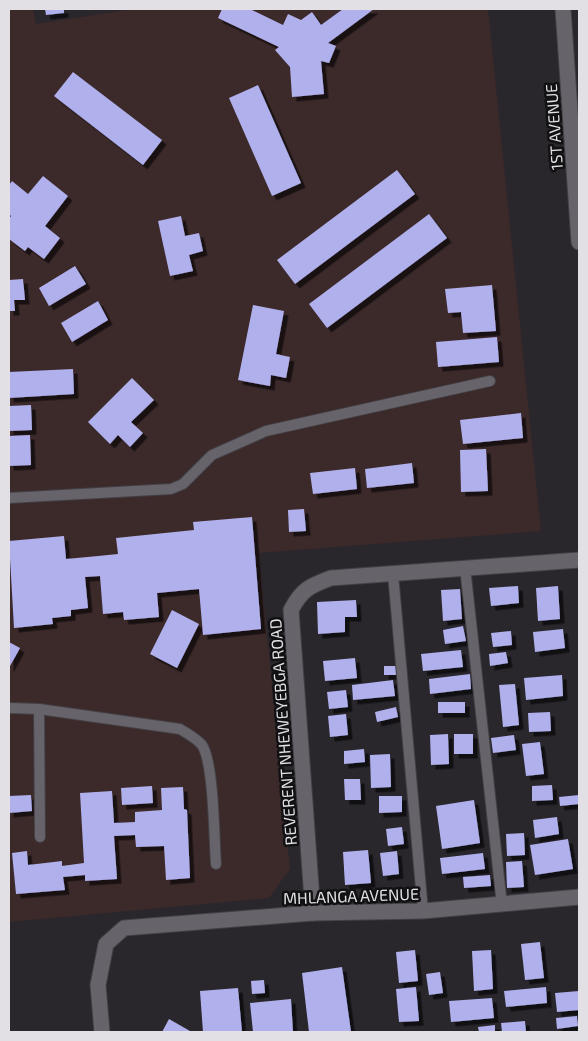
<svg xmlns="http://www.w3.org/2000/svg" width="588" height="1041" viewBox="0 0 588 1041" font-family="'Exo 2',sans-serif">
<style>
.medical{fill:#3c292a}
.building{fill:#b0b0ed;filter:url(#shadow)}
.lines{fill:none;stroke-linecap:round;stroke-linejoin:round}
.lane-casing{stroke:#434146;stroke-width:12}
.street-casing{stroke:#434146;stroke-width:17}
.lane{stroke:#66636a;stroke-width:10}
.street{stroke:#66636a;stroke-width:15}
.labels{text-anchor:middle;stroke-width:5;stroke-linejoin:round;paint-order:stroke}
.street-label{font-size:16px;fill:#e2e0e4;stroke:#111012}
</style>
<defs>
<filter id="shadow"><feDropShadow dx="4.5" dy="4.5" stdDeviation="0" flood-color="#0009"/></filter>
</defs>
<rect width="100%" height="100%" fill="#29262c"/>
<!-- medical -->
<path class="medical" d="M9 9H33L36 24 133 9H488L541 531 259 553 290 869 269 898 9 922Z"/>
<!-- building -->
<g class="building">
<path d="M45 9H64V13L46 15Z"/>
<path d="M222 9H250L283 25 288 14 301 20 312 12 321 25 343 9H374L328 43 336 46 329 63 321 61 324 94 292 97 290 67 275 50 279 47 218 18Z"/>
<path d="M73 72 162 140 143 165 54 96Z"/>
<path d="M258 85 301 183 272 196 229 98Z"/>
<path d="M397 170 415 194 295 284 277 260Z"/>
<path d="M43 176 68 196 45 226 60 238 44 259 28 247 25 251 9 239V219L11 216 9 214V185L12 181 28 194Z"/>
<path d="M429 214 447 238 327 328 309 304Z"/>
<path d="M181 216 185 236 199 233 203 251 189 255 193 271 170 276 158 221Z"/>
<path d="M75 266 86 284 49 306 39 288Z"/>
<path d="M23 279 25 300H14L15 311H9V280Z"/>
<path d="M492 285 496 331 463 333 461 312 448 313 445 289Z"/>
<path d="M98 301 108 320 72 342 61 323Z"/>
<path d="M253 305 284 311 276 354 290 357 286 378 271 375 270 386 238 380Z"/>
<path d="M497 337 499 362 438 367 436 342Z"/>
<path d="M73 369 74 394 9 398V372Z"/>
<path d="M132 378 154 400 131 422 143 433 130 447 118 435 110 444 88 422Z"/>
<path d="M31 405 32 430 9 431V406Z"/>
<path d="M521 413 523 438 463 444 460 420Z"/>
<path d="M30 435 31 465 9 466V436Z"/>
<path d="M486 449 488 491 461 492 460 450Z"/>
<path d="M412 463 414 483 367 488 365 469Z"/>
<path d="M355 468 357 489 313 494 310 473Z"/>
<path d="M304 509 306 531 289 532 288 510Z"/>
<path d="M252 517 261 629 203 635 199 589 157 593 159 617 124 620 123 612 103 614 100 576 85 577 88 608 71 610V616L52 618 53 624 14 628 9 541 64 536 66 559 98 556 118 554 116 538 194 530 193 522Z"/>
<path d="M518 586 519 603 491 606 489 588Z"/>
<path d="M558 586 560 619 538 621 536 588Z"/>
<path d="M460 589 462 619 443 621 441 590Z"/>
<path d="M356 600 357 617H345V632L318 634 317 602Z"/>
<path d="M172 610 199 624 177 668 150 654Z"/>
<path d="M463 626 466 641 445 644 443 630Z"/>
<path d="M563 629 565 648 535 652 533 632Z"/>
<path d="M511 631 512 645 493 647 491 633Z"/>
<path d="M9 642 20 648 9 668Z"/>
<path d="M461 650 463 667 423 671 421 654Z"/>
<path d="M506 652 508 663 490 666 489 654Z"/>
<path d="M355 658 357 678 325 681 323 661Z"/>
<rect x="384" y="666" width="12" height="9"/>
<path d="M470 674 471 689 430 694 429 679Z"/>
<path d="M562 675 563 696 526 700 524 678Z"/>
<path d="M393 680 395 696 353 700 352 685Z"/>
<path d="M515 684 519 725 503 727 499 685Z"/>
<path d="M346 690 348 707 329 709 327 692Z"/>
<rect x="438" y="702" width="27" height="11"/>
<path d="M396 707 398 717 377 722 375 712Z"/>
<path d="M550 712 551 731 529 732 528 713Z"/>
<path d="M346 714 348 735 330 737 328 716Z"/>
<path d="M448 734 449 764 431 765 430 735Z"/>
<rect x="454" y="734" width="19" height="20"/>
<path d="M514 735 516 750 493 753 491 738Z"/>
<path d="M540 742 544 774 526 776 522 744Z"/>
<path d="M364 749 365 762 344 764V751Z"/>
<path d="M390 754 391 787 371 788 370 755Z"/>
<path d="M344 779H360L361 800H345Z"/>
<path d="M552 785 553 800 532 801V786Z"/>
<path d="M152 786 153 803 122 805 121 788Z"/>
<path d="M183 787 184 809 187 810 190 878 166 880 164 846 136 847 135 835 114 836 117 879 85 881V875L63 877 65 890 16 894 12 853 27 851 28 865 62 861V866L84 863 80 793 112 791 114 823 135 822V812L162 810 161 788Z"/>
<path d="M31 795 32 811 9 813V796Z"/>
<path d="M579 795V804L560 806 559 797Z"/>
<path d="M379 796H402V812L379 813Z"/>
<path d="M474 800 480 843 442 849 436 806Z"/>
<path d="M557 817 559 834 535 838 533 820Z"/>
<path d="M402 827 404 844 388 846 386 829Z"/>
<path d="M524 833 525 855 507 856 506 834Z"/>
<path d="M568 839 573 869 535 875 530 845Z"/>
<path d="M368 850 371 883 345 885 343 852Z"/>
<path d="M397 851 399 874 383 876 380 853Z"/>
<path d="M483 853 485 869 442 874 440 858Z"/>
<path d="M522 861 524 887 507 888 506 862Z"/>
<path d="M490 875 491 886 464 888 463 877Z"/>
<path d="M540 942 544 978 525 980 521 944Z"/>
<path d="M415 950 418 981 399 983 396 952Z"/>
<path d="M491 950 493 989 474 991 472 951Z"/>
<path d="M342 967 351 1032H309L302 973Z"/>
<path d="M440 972 443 993 429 995 426 974Z"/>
<path d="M264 980 265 993 252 994 251 981Z"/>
<path d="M416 987 419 1021 399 1022 396 989Z"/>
<path d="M546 987 547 1003 506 1007 504 991Z"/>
<path d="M238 988 242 1032H203L200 991Z"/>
<path d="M579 991V1010L557 1012 555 993Z"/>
<path d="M492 998 494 1018 451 1022 449 1001Z"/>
<path d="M291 999 293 1032H253L250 1003Z"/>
<path d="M577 1016 578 1026 557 1029 556 1018Z"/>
<path d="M169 1019 190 1031 189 1032H162Z"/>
<path d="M525 1021 526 1032H502L501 1023Z"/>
<path d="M495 1025V1032H479L478 1027Z"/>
</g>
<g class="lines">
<!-- lane casing -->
<g class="lane-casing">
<g id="lane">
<path d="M9 498 171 489 183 484 212 455 266 431 490 381"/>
<path d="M465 567 502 905"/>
<path d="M393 574 423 911"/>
<path d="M9 708 39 709 180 729C188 734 196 738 202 745 214 763 214 839 216 864"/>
<path d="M39 709 40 837"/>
</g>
</g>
<!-- street casing -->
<g class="street-casing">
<g id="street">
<path d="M563 9 579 242"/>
<path d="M313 913 291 610C302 589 310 586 331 578L579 560"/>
<path d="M102 1032 98 985 106 944 124 928 313 913 423 911 579 897"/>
</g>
</g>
<!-- lane -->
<use href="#lane" class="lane"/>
<!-- street -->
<use href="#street" class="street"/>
</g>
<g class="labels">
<!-- street labels -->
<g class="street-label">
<text transform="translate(554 127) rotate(-94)" y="6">1ST AVENUE</text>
<text transform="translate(283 732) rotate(-94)" y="6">REVERENT NHEWEYEBGA ROAD</text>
<text transform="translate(351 896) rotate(-2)" y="6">MHLANGA AVENUE</text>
</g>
</g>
<!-- border -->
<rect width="588" height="1041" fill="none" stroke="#e2e0e4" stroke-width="20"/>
</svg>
